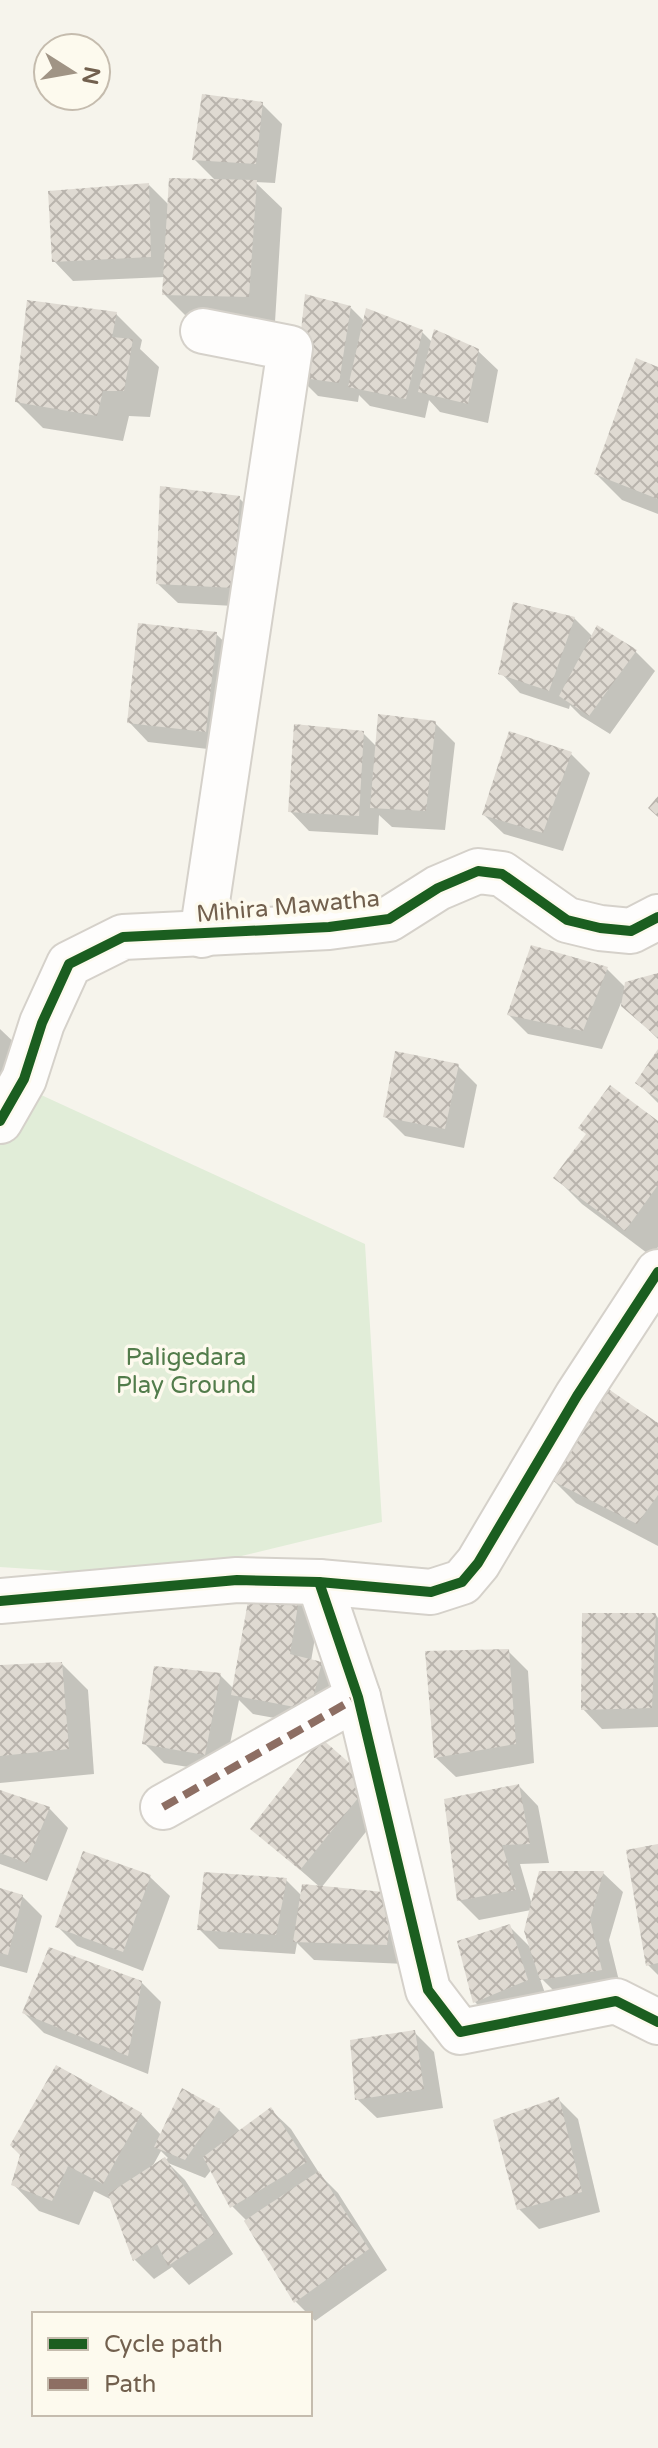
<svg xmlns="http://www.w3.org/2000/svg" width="658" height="2448" viewBox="0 0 658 2448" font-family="'Varela Round',sans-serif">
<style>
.park{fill:#e1edd8}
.shadow{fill:#0003;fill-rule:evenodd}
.building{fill:url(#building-cross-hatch)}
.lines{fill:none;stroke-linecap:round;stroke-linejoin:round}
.minor-casing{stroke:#d5d1ca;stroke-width:48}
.minor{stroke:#fefdfc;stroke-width:44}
.quiet{stroke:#8d6e63;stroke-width:8;stroke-dasharray:16 8;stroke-linecap:butt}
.cycleway-casing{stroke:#fdfaee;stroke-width:15}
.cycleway{stroke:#1b5e20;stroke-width:10}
.labels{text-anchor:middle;stroke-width:7;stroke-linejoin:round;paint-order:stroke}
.street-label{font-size:24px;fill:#72604e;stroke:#fdfaee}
.park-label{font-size:24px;fill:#527c4b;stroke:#fdfaee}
</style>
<defs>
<pattern id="building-cross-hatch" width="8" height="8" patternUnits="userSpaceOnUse" patternTransform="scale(2)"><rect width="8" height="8" fill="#dfdad2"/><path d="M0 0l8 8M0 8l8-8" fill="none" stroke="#b9b4ad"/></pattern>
</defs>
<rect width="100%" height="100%" fill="#f6f4ec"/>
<!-- park -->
<path class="park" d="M39 1094 365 1244 382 1522 154 1577 0 1567V1140Z"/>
<!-- shadow -->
<g class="shadow">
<path d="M262 104 282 124 275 183 255 182 282 208 275 322 190 320 164 294 165 277 73 281 54 261 149 185 170 206 216 181 194 159Z"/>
<path d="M350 307 365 322 422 332 433 343 478 351 498 370 488 423 440 412 429 400 425 418 370 406 359 395 358 402 318 396 298 376Z"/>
<path d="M116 314 142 340 140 349 159 367 150 417 129 416 123 441 43 428 17 402Z"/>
<path d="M658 369V514L622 500 596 474Z"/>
<path d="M239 498 259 518 253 607 178 603 158 584Z"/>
<path d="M574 618 593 637 636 652 655 671 610 734 581 716 570 705 569 709 520 693 501 673Z"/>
<path d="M216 634 236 653 225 751 148 742 129 722Z"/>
<path d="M435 723 455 743 445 830 392 827 379 815 378 835 309 831 290 811 363 733 377 747Z"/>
<path d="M571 754 590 773 563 851 504 834 484 815Z"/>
<path d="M532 948 607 969 626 988 658 975V1039L621 1003 602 1049 528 1034 509 1015Z"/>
<path d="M0 1029 21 1049 0 1120Z"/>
<path d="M658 1055V1103L638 1083Z"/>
<path d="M458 1066 477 1085 464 1148 405 1136 385 1116Z"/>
<path d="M658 1123V1247L651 1256 582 1204 556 1178Z"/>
<path d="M658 1426V1546L576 1503 550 1477Z"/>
<path d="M299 1595 319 1615 311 1661 321 1664 341 1684 330 1728 253 1714 239 1700 224 1773 164 1763 144 1743 220 1675 234 1689Z"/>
<path d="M656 1615 658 1618V1727L602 1729 583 1709Z"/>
<path d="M508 1651 528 1671 534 1763 456 1777 436 1758Z"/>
<path d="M62 1664 88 1690 94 1774 0 1783V1667Z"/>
<path d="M321 1741 389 1803 321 1888 394 1895 406 1964 314 1960 297 1943 295 1954 219 1949 199 1929 286 1880 302 1896 321 1888 253 1829Z"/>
<path d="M519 1786 538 1806 549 1863 520 1864 532 1905 603 1873 623 1892 609 1940 621 1989 562 1999 539 1976 547 1999 494 2022 475 2002 459 1942 509 1926 532 1949 531 1910 479 1920 459 1900Z"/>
<path d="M0 1792 49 1808 68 1828 47 1881 0 1864Z"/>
<path d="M658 1846V1975L648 1965Z"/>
<path d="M150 1877 170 1896 143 1971 77 1946 57 1926Z"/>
<path d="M0 1891 22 1896 42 1916 27 1973 0 1966Z"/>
<path d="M141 1982 161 2002 148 2074 44 2033 24 2013Z"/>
<path d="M414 2032 434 2052 443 2108 377 2118 357 2099Z"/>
<path d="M183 2091 219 2110 241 2132 271 2110 291 2129 321 2176 338 2193 387 2270 315 2321 296 2302 246 2220 232 2206 212 2169 205 2178 168 2163 185 2180 233 2254 189 2285 172 2267 154 2279 135 2260 112 2200 94 2191 79 2225 39 2211 13 2184 141 2114 161 2135ZM161 2151 168 2158 151 2169Z"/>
<path d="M558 2099 578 2119 600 2212 539 2229 519 2209Z"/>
</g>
<!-- building -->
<g class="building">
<path d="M202 94 263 102 256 164 192 160Z"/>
<path d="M169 178 257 180 249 297 162 295Z"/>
<path d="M149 183 151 257 52 262 48 191Z"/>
<path d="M305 294 351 306 339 383 296 377Z"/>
<path d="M27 300 117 312 112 337 133 339 124 391H103L97 416 15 402Z"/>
<path d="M366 308 423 330 406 399 348 387Z"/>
<path d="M434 329 479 349 468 404 418 392Z"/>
<path d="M636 358 658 367V499L594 474Z"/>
<path d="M160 486 240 496 234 588 156 584Z"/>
<path d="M513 602 575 617 549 691 498 674Z"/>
<path d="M138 623 217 632 206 732 127 723Z"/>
<path d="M597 625 637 650 589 716 559 696Z"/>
<path d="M378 714 436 721 426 811 370 808Z"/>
<path d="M294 724 364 731 359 816 288 812Z"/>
<path d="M509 731 572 752 543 833 482 815Z"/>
<path d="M658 796V817L648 808Z"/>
<path d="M531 945 608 967 583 1031 507 1015Z"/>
<path d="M658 973V1038L621 1006 625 982Z"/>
<path d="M658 1049V1099L635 1083Z"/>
<path d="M395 1051 459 1064 445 1129 383 1117Z"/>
<path d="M610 1085 658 1121V1185L625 1231 553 1178 586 1134 578 1128Z"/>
<path d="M604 1386 658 1423V1495L637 1524 547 1478Z"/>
<path d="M251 1585 300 1593 290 1654 322 1662 310 1710 231 1695Z"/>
<path d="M582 1613H656L652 1708 581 1710Z"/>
<path d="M509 1649 516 1744 434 1758 425 1651Z"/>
<path d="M62 1662 69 1749 0 1756V1665Z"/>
<path d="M154 1666 221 1673 205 1755 142 1744Z"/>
<path d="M321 1738 371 1782 300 1870 250 1829Z"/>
<path d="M519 1784 530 1844 502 1845 516 1890 457 1901 444 1799Z"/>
<path d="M0 1790 50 1807 27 1863 0 1853Z"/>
<path d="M658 1844V1963L646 1966 626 1850Z"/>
<path d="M83 1851 151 1875 123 1952 55 1927Z"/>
<path d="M539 1871H604L590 1919 602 1970 540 1980 524 1931Z"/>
<path d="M204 1872 287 1878 276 1935 197 1930Z"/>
<path d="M302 1884 394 1893 387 1945 293 1942Z"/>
<path d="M0 1888 23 1895 8 1955 0 1953Z"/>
<path d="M510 1924 528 1980 473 2003 457 1941Z"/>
<path d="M49 1947 142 1981 128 2056 22 2013Z"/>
<path d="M415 2030 424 2089 355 2100 350 2040Z"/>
<path d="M56 2065 142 2113 103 2184 68 2166 52 2201 11 2185 20 2155 10 2145Z"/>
<path d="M182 2088 220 2109 185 2160 154 2147Z"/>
<path d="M559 2097 582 2192 517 2210 493 2120Z"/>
<path d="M271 2107 307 2162 230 2208 203 2157Z"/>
<path d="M165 2157 214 2234 168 2266 157 2244 133 2261 108 2194Z"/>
<path d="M319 2171 369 2249 294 2303 244 2221Z"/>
</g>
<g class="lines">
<!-- minor casing -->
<g class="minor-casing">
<g id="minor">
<path d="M202 935 290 348 203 331"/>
<path d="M0 1121 24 1079 42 1023 69 964 123 937 329 927 389 919 438 888 478 871 502 874 567 920 600 928 631 931 658 917"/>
<path d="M319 1582 358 1697 428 1990 460 2032 616 2001 658 2022"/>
<path d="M0 1601 237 1580 319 1582 431 1592 462 1582 478 1563 577 1396 658 1272"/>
<path d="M163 1807 358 1697"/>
</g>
</g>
<!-- minor -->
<use href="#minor" class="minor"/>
<!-- quiet -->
<path class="quiet" d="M163 1807 358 1697"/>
<!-- cycleway casing -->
<g class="cycleway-casing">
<g id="cycleway">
<path d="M0 1121 24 1079 42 1023 69 964 123 937 329 927 389 919 438 888 478 871 502 874 567 920 600 928 631 931 658 917"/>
<path d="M319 1582 358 1697 428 1990 460 2032 616 2001 658 2022"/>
<path d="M0 1601 237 1580 319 1582 431 1592 462 1582 478 1563 577 1396 658 1272"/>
</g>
</g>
<!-- cycleway -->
<use href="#cycleway" class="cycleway"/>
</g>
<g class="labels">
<!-- street labels -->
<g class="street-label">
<text transform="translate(288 906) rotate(-5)" y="8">Mihira Mawatha</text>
</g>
<!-- park labels -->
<g class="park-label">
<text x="186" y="1365">Paligedara<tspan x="186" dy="28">Play Ground</tspan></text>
</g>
</g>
<!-- legend -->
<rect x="32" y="2312" width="280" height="104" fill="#fdfaee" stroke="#c5bcae" stroke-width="2"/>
<rect x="48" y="2338" width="40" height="12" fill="#1b5e20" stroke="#c5bcae" stroke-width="2"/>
<text x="104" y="2352" font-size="24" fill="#72604e">Cycle path</text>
<rect x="48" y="2378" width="40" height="12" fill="#8d6e63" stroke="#c5bcae" stroke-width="2"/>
<text x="104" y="2392" font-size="24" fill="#72604e">Path</text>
<!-- north arrow -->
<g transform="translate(72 72) rotate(101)"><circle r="38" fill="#fdfaee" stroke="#c5bcae" stroke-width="2"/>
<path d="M0-6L14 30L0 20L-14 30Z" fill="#a09485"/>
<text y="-12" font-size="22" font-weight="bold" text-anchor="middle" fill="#72604e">N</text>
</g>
</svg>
